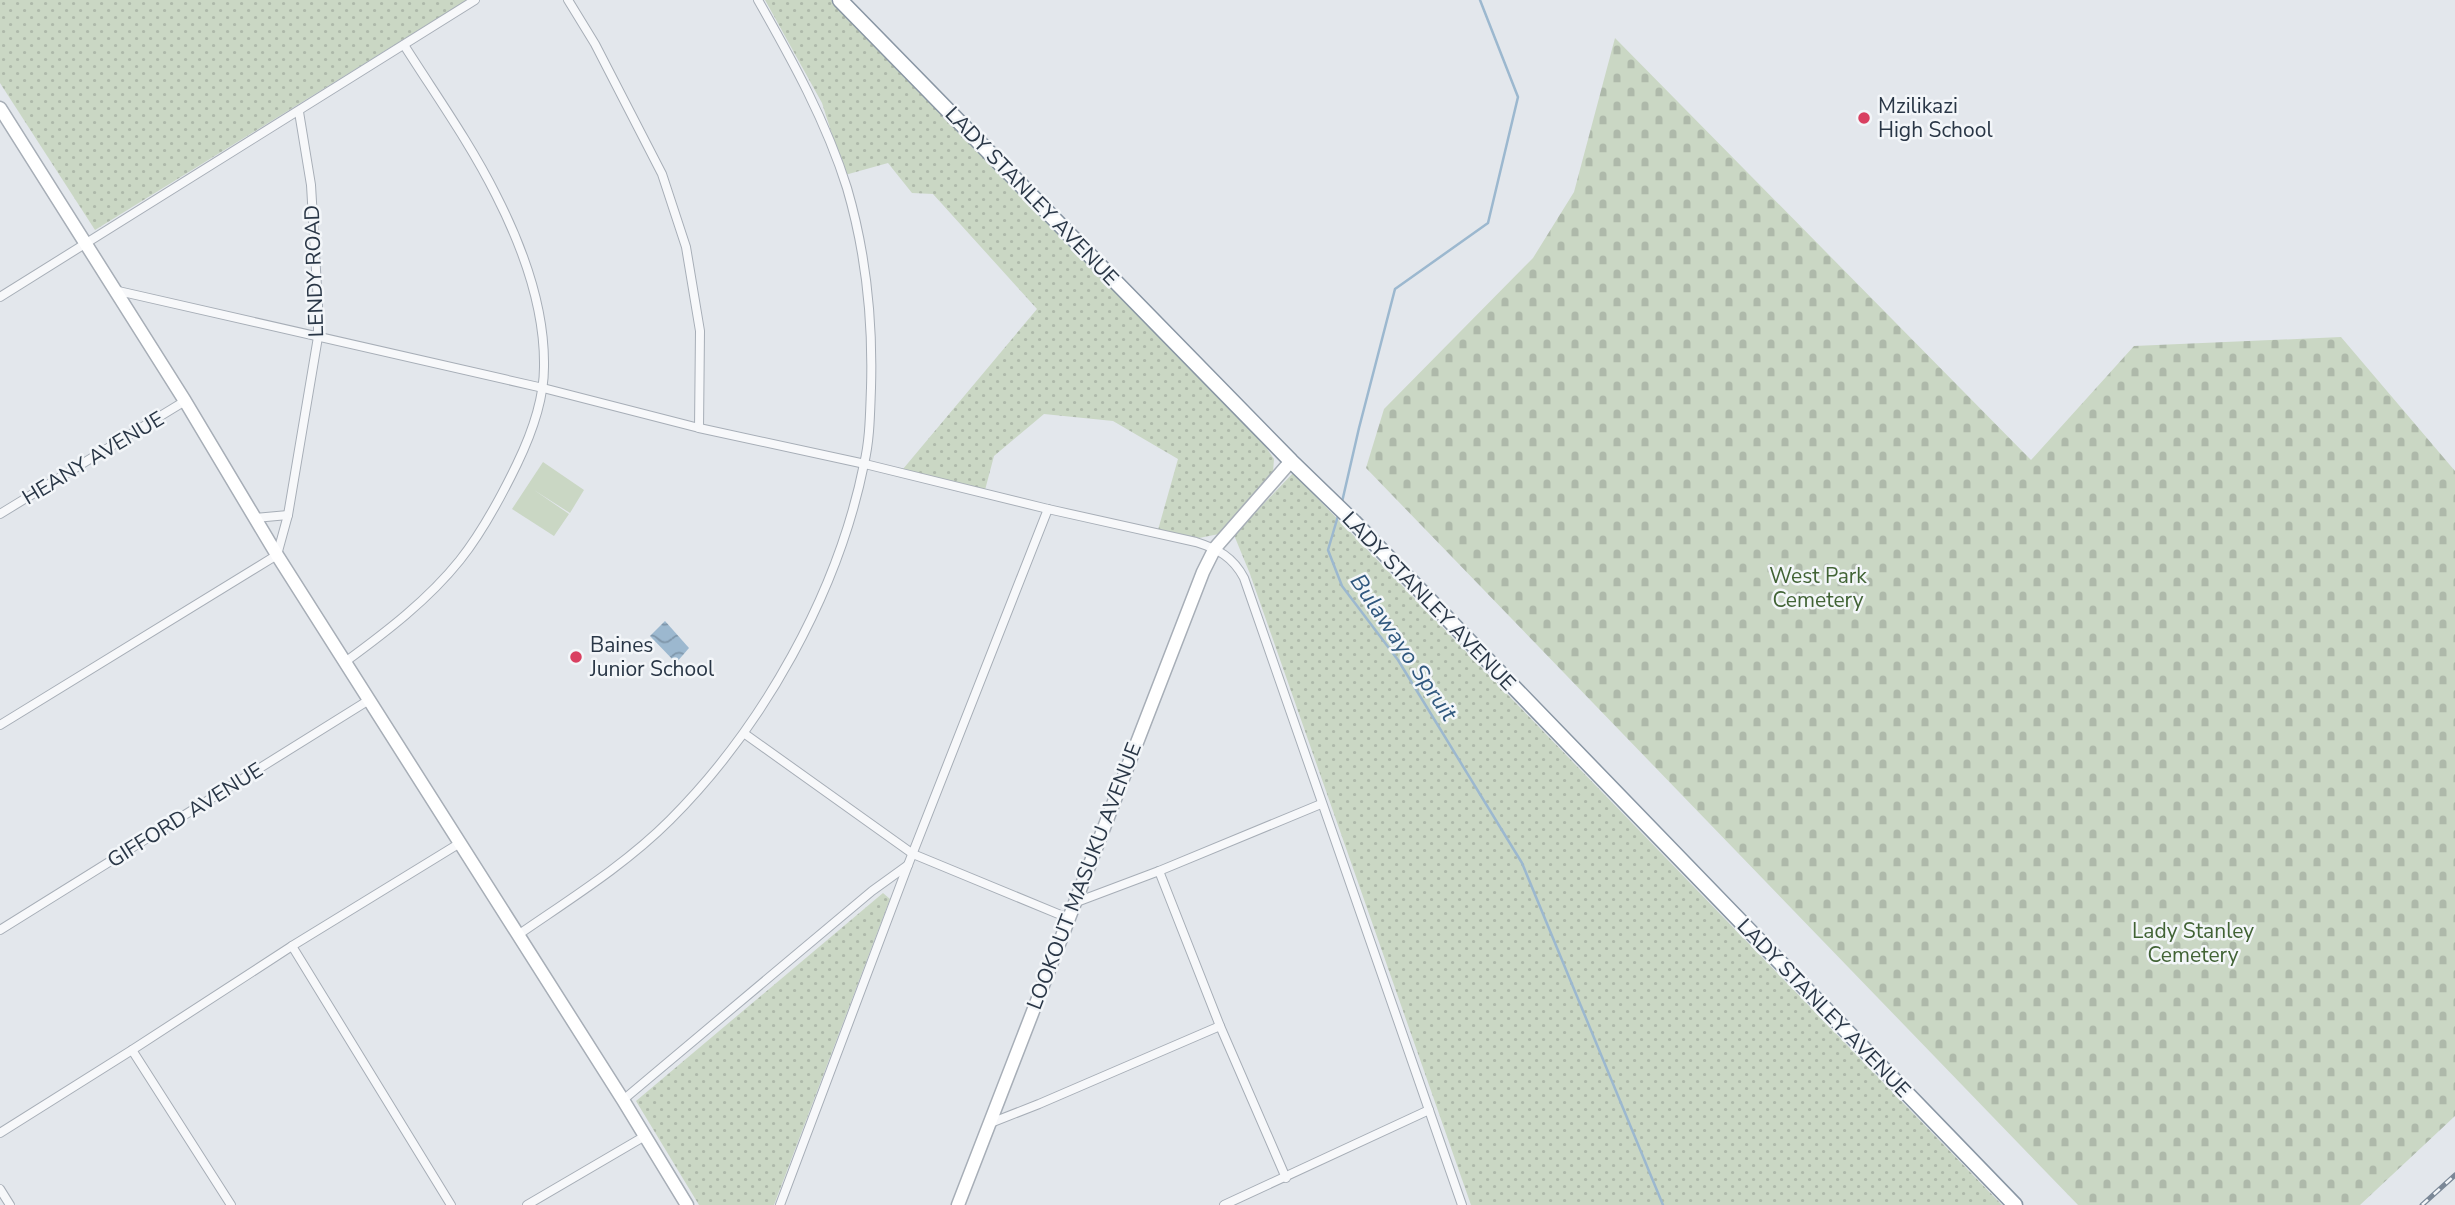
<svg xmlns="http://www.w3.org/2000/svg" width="2455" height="1205" viewBox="0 0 2455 1205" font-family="'Nunito Sans',sans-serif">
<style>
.grass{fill:url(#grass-dots)}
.cemetery{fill:url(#cemetery-stones)}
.park{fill:#cad7c4}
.water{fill:url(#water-waves)}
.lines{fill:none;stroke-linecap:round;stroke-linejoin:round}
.stream{stroke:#9cb8cf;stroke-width:2.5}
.street-casing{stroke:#a7aeb7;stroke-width:10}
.secondary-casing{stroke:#a7aeb7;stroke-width:15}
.highway-casing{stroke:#8996a4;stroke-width:17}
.street{stroke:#f7f8fa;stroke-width:8}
.secondary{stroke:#fff;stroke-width:12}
.highway{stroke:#fff;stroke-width:14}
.rail-casing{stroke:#7b8897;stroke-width:5}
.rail{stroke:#f3f6f9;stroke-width:2.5;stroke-dasharray:8;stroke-linecap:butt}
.poi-dot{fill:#d94061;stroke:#f3f6f9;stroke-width:2.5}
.labels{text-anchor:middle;stroke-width:5;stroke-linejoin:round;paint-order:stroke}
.poi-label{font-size:21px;fill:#293646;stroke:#f3f6f9;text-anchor:start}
.street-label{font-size:21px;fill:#293646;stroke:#f3f6f9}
.park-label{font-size:21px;fill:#416335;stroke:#f3f6f9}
.water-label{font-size:23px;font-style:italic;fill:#30587e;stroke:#f3f6f9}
</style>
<defs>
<pattern id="grass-dots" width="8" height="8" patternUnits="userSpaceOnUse" patternTransform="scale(1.75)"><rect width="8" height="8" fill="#cad7c4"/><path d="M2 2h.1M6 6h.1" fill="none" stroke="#aeb9aa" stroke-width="1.8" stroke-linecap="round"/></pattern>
<pattern id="cemetery-stones" width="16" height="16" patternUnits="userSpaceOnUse" patternTransform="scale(1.75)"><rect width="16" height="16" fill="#cad7c4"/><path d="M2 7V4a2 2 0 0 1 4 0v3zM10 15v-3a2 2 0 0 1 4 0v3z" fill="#aeb9aa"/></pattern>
<pattern id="water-waves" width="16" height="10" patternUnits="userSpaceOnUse" patternTransform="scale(1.75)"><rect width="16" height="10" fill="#9cb8cf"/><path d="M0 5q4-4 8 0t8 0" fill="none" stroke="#7f96aa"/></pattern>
</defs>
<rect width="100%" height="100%" fill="#e3e7ec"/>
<!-- grass -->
<g class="grass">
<path d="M0 0H467L95 230 0 83Z"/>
<path d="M765 0H831L1263 443 1274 459 1273 472 1219 534 1199 538 1158 530 1178 459 1113 421 1044 414 994 456 985 490 903 469 1037 309 933 194 912 193 888 163 845 175 822 103Z"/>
<path d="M1293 473 2002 1205H1471L1250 574 1234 535Z"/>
<path d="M883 893 890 899 774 1205H699L636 1101Z"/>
</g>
<!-- cemetery -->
<path class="cemetery" d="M1615 38 2031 460 2134 346 2341 337 2455 471V1116L2360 1205H2078L1366 468 1384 409 1533 258 1574 192Z"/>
<!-- park -->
<path class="park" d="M543 462 584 490 570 513 534 490 569 514 554 536 512 509Z"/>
<!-- water -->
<path class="water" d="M665 621 689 648 676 663 650 636Z"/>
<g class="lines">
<!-- stream -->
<g class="stream">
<path d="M1342 502 1359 428 1395 289 1488 223 1518 97 1480 0"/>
<path d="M1338 516 1328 550 1342 586 1398 660 1522 863 1663 1205"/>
</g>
<!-- street casing -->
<g class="street-casing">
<g id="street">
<path d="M568 0 595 44 662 174 686 247 700 331 699 428"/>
<path d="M114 290 543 388 699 428 865 464 1048 509 1196 542C1218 549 1233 557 1244 578L1462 1205"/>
<path d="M0 297 475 0"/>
<path d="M0 514 185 401"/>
<path d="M255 518 288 515"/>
<path d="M345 662C386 632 428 600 460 560 483 531 501 497 517 464 531 435 544 400 544 367 545 309 522 246 496 195 470 143 435 94 404 45"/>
<path d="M0 725 277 555 288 515 318 337V304L311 185 299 112"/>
<path d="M745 734 913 854 1068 918"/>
<path d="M1159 871 1220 1026 1286 1178"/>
<path d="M1074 903 1159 871 1321 804"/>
<path d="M0 930 369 700"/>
<path d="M518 935C570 899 625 865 670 820 763 727 838 593 864 464 870 439 870 413 871 388 873 320 866 253 847 188 826 121 792 60 758 0"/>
<path d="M292 946 451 1205"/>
<path d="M132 1050 231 1205"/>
<path d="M623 1100 872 891 908 865"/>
<path d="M988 1124 1039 1104 1220 1026"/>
<path d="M0 1133 132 1050 292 946 460 843"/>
<path d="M0 1189 10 1205"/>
<path d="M527 1205 645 1136"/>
<path d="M780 1205 908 865 1048 509"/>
<path d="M1224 1205 1429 1110"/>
</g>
</g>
<!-- secondary casing -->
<g class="secondary-casing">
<g id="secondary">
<path d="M0 108 185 401 277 555 623 1100 687 1205"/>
<path d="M958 1205 1203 572 1215 548 1291 461"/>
</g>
</g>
<!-- highway casing -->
<g class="highway-casing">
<path id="highway" d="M840 0 1291 461 1354 522 2015 1205"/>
</g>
<!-- street -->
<use href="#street" class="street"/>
<!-- secondary -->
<use href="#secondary" class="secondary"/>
<!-- highway -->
<use href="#highway" class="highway"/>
<!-- rail casing -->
<g class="rail-casing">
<path id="rail" d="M2422 1205 2455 1175"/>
</g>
<!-- rail -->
<use href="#rail" class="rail"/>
</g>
<!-- markers -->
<g class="poi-dot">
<circle cx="1864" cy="118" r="7"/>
<circle cx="576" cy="657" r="7"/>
</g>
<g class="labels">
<!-- poi labels -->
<g class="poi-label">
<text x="1878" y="113">Mzilikazi<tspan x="1878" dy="24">High School</tspan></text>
<text x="590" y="652">Baines<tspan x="590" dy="24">Junior School</tspan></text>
</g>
<!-- street labels -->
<g class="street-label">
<text transform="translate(1032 196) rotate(46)" y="7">LADY STANLEY AVENUE</text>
<text transform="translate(314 271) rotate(-92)" y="7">LENDY ROAD</text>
<text transform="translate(93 458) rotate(-31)" y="7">HEANY AVENUE</text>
<text transform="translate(1429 601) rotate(46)" y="7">LADY STANLEY AVENUE</text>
<text transform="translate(185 815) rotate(-32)" y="7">GIFFORD AVENUE</text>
<text transform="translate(1084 876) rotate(-69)" y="7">LOOKOUT MASUKU AVENUE</text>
<text transform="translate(1824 1008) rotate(46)" y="7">LADY STANLEY AVENUE</text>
</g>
<!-- park labels -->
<g class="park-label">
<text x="1818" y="583">West Park<tspan x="1818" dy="24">Cemetery</tspan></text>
<text x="2193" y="938">Lady Stanley<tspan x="2193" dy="24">Cemetery</tspan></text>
</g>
<!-- water labels -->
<g class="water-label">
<text transform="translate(1404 647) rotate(56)" y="8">Bulawayo Spruit</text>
</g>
</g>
</svg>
